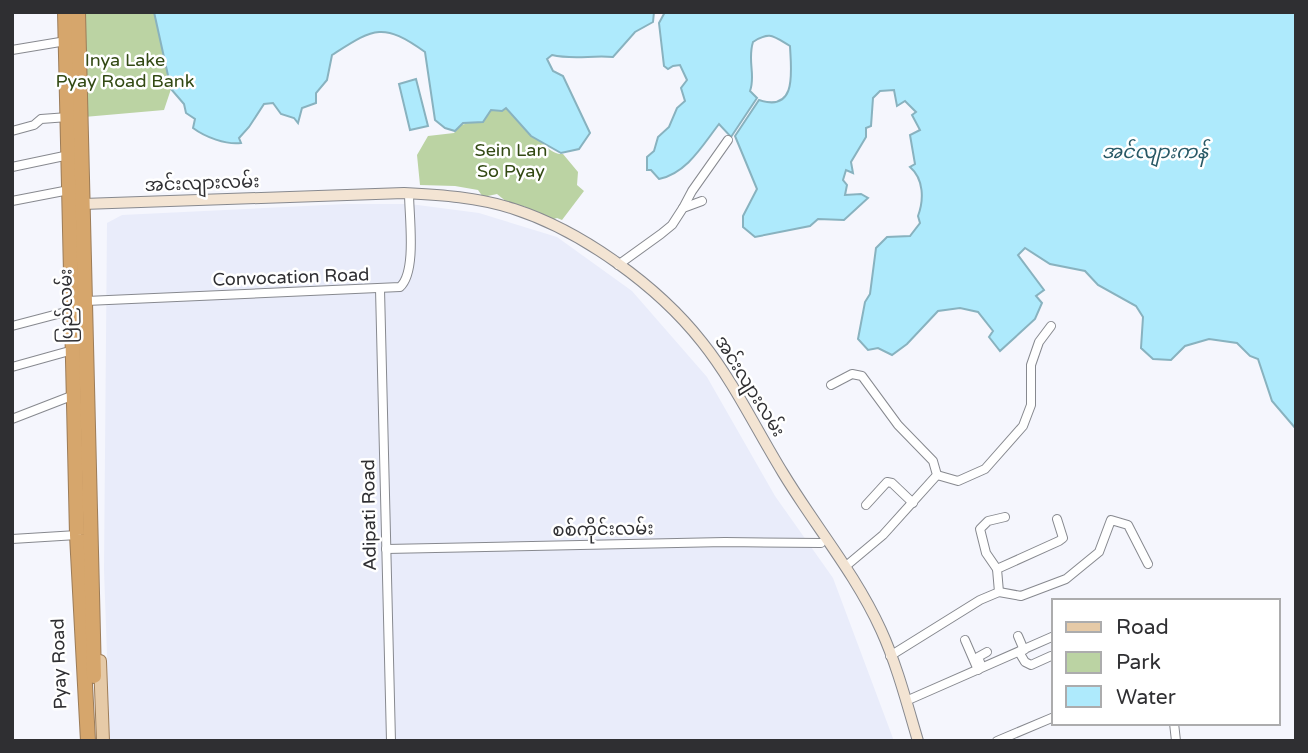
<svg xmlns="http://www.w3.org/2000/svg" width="1308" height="753" viewBox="0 0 1308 753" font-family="'Varela Round','Noto Sans Myanmar',sans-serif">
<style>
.built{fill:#e9ecfa}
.green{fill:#bbd3a3}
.water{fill:#aeeafc;stroke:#88b2bf;stroke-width:2}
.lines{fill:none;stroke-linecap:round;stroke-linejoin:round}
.street-casing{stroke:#87898f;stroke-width:10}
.secondary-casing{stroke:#87898f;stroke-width:12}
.primary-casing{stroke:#9c7c58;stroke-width:14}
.highway-casing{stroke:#9c7c58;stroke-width:16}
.street{stroke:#fff;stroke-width:8}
.secondary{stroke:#f3e4d3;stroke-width:10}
.primary{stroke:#e6caa7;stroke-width:12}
.highway{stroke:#d6a66c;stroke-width:14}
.labels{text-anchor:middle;stroke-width:5;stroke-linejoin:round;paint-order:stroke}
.park-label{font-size:18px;fill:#324913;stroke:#fff}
.street-label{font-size:18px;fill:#2f2f32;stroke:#fff}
.water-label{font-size:19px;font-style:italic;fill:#295966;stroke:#fff}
</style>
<rect width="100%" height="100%" fill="#f5f6fd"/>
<!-- built -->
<path class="built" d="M346 204H410L479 213 557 237 632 291 707 377 775 496 833 578 894 741H110L104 570 107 223 122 215Z"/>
<!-- green -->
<g class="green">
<path d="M84 12H154L171 89 164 110 84 117Z"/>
<path d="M505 68C515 89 537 156 563 154L578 172 577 185 584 191 562 220 557 218 545 222 524 206 513 207 497 194 483 197 478 190 455 186 420 185 417 155 428 136 454 133 461 125 465 124 464 119Z"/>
</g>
<!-- water -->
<g class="water">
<path d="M154 12H654L653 22 635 32 613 57C592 55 573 60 552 55L547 59 553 71 563 76 590 133 579 149 561 153 531 136 506 108 502 111 491 110 483 122 463 123 455 131 445 128 435 120 425 52C382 21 373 29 332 55L327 80 316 93V103L302 108 298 123 294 118 281 114 273 103 264 104 249 127 239 138 241 143C226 145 205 137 193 128L195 119 186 113 184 104 171 89Z"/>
<path d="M665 12H1296V429L1272 401 1258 359 1250 356 1237 343 1209 339 1185 346 1171 360 1153 359 1141 348 1143 317 1136 306 1098 285 1085 271 1050 264 1025 248 1018 255 1044 290 1036 296 1042 303 1035 319 1000 351 989 337 993 331 978 312 960 308 938 311 907 344 892 355 878 348 868 350 858 339 865 302 870 294 876 248 887 237 910 236 920 223 918 216C924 200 924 179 910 167L915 164 910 135 920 130 912 115 916 112 905 101 897 106 894 90 880 91 873 98 871 126 866 128V137L851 162 853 173 846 170 843 180 847 185 845 195 861 194 868 198 844 220 818 219 810 226 755 237 743 227V216L757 189 735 136 759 100C798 113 791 70 790 46 773 36 770 31 753 42 747 61 756 75 750 91L757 98 731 137 719 124C702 146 687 173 659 179L651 170H647V157L654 151 658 137 669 127 677 108 685 101 681 88 687 80 680 65 673 66 668 69 664 66 659 23Z"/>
<path d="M416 79 428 126 410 130 399 84Z"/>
</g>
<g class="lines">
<!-- street casing -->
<g class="street-casing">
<g id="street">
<path d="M12 50 66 41"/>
<path d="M12 131 34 125 41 119 68 117"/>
<path d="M12 167 69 155"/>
<path d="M12 201 69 190"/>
<path d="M683 208 692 191 728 140"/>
<path d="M618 265 661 234 672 225 683 208 702 201"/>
<path d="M380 289 391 741"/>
<path d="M86 301 400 287C417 272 409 216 409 193"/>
<path d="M12 326 73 310"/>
<path d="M12 367 73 350"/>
<path d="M831 385 852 374 862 376 898 425 933 461 937 475 883 535 846 566"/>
<path d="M12 419 74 395"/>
<path d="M937 475 958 481 985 469 1023 426 1031 405V365L1039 342 1051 326"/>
<path d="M866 505 887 482 892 483 913 503"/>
<path d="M12 539 77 535"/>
<path d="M386 549 725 542 821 543"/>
<path d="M997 569 986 553 980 529 988 521 1005 517"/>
<path d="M999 592 1021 596 1066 579 1099 552 1111 520 1128 525 1148 564"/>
<path d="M1018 636 1024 650"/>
<path d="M965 640 978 670"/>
<path d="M1019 652 1025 662 1031 665 1051 656"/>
<path d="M890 656 980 600 999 592 997 569 1059 541 1063 538 1057 519"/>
<path d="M981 665 978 657 987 652"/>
<path d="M906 701 1054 636"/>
<path d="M1174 723 1176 741"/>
<path d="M997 741 1054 717"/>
</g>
</g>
<!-- secondary casing -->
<g class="secondary-casing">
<path id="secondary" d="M83 204 404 193C441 195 478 197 514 209 582 231 658 286 702 342 734 382 756 429 783 473 815 526 855 573 881 630 897 665 907 704 918 741"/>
</g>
<!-- primary casing -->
<g class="primary-casing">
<path id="primary" d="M100 661 103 741"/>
</g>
<!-- highway casing -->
<g class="highway-casing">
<g id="highway">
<path d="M65 12 77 535 88 741"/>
<path d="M78 12 94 676"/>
</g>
</g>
<!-- street -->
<use href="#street" class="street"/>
<!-- secondary -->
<use href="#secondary" class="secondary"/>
<!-- primary -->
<use href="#primary" class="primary"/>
<!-- highway -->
<use href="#highway" class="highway"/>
</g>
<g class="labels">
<!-- park labels -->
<g class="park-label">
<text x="125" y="66">Inya Lake<tspan x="125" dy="21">Pyay Road Bank</tspan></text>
<text x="511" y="156">Sein Lan<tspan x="511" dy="21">So Pyay</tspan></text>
</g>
<!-- street labels -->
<g class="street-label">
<text transform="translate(202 183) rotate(-2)" y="6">အင်းလျားလမ်း</text>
<text transform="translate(291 277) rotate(-2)" y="6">Convocation Road</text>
<text transform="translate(66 306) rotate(-91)" y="6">ပြည်လမ်း</text>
<text transform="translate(750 386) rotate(58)" y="6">အင်းလျားလမ်း</text>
<text transform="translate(369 515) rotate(-91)" y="6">Adipati Road</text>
<text transform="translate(603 529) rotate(-1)" y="6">စစ်ကိုင်းလမ်း</text>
<text transform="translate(59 664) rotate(-92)" y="6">Pyay Road</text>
</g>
<!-- water labels -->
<g class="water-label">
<text x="1155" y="158">အင်လျားကန်</text>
</g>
</g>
<!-- border -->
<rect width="1308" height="753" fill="none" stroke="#2f2f32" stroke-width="28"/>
<!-- legend -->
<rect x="1052" y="599" width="228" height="126" fill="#ffffff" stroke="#acacad" stroke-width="2"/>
<rect x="1066" y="622" width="35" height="10" fill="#e6caa7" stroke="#acacad" stroke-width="2"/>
<text x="1116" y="634" font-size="21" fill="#2f2f32">Road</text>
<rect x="1066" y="652" width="35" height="21" fill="#bbd3a3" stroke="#acacad" stroke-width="2"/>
<text x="1116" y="669" font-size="21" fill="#2f2f32">Park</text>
<rect x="1066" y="686" width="35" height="21" fill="#aeeafc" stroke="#acacad" stroke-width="2"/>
<text x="1116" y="704" font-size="21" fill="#2f2f32">Water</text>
</svg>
